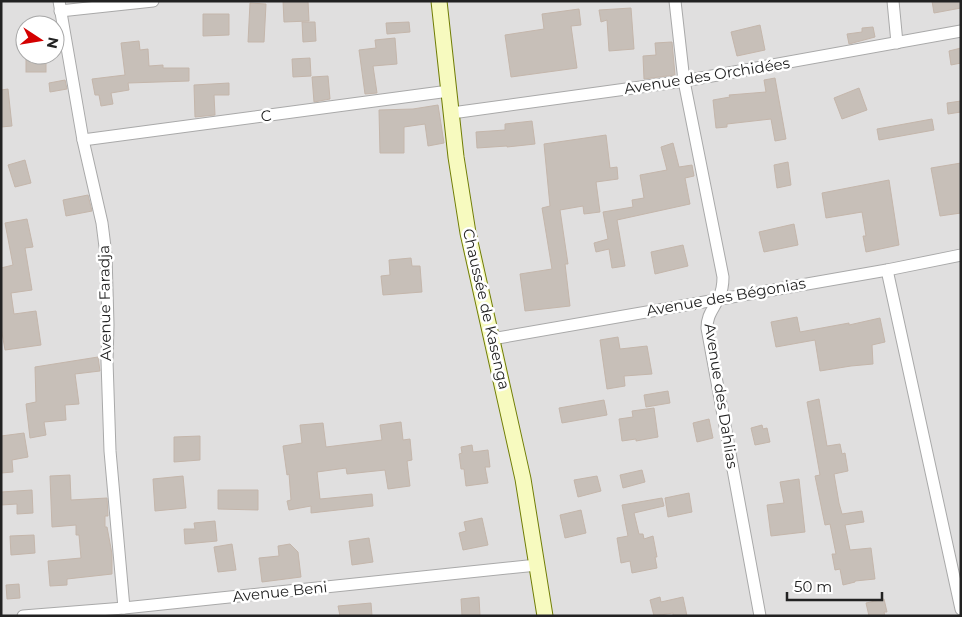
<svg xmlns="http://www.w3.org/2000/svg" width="962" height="617" viewBox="0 0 962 617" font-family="Montserrat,sans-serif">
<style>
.residential{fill:#e0dfdf;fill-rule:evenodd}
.building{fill:#c7bfb8;stroke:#c4b6ab}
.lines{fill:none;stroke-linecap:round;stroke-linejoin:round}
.minor-casing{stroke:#a9a9a9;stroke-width:13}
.secondary-casing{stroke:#707d05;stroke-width:17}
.minor{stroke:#fff;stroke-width:11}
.secondary{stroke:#f7fabf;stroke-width:15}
.labels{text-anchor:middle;stroke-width:5;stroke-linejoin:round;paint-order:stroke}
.street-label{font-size:15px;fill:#222;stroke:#fff}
</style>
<rect width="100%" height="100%" fill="#f2efe9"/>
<!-- residential -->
<path class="residential" d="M1 1H961V616H1ZM25 25H55V55H25Z"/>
<!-- building -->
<g class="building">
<path d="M283 1H308L309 21 284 22Z"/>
<path d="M932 1H961V8L934 13Z"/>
<path d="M250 3 266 4 264 42H248Z"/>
<path d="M631 8 634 49 609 51 607 20 601 22 599 10Z"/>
<path d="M579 9 581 25 571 26 577 68 511 77 505 35 544 29 542 14Z"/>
<path d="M203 14H229V35L203 36Z"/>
<path d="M302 22H315L316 41 303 42Z"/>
<path d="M409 22 410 32 387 34 386 23Z"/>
<path d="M760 25 765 50 737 56 731 32Z"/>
<path d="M873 27 875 37 849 44 847 34 862 32V28Z"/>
<path d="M395 38 397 64 373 66 377 93 365 94 359 50 376 48 375 40Z"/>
<path d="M139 41 140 50 148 49 149 66 163 65V68H189V81L128 83 129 90 111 93 113 104 101 106 99 95H95L92 79 125 75 121 43Z"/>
<path d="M672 42 675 75 644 79 643 56 656 55 655 43Z"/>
<path d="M961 48V63L951 65 949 51Z"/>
<rect x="26" y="55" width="20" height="17"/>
<path d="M310 58 311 76 293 77 292 59Z"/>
<path d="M328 76 330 99 314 102 312 77Z"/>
<path d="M775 78 786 139 775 141 771 119 727 124V127L716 128 713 100 730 97 729 95 766 92 764 80Z"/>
<path d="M65 80 67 89 50 92 49 83Z"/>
<path d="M229 83V95H214L215 115 195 117 194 85Z"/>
<path d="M859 88 867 110 842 119 834 98Z"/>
<path d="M8 89 12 126 1 127V90Z"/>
<path d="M961 101V112L948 114 947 103Z"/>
<path d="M438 105 444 143 428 146 425 124 404 127V153H380L379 110 413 109Z"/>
<path d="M932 119 934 130 879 140 877 129Z"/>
<path d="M532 121 535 144 507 147V146L477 148 476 132 505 130V124Z"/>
<path d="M606 135 610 168 617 167 618 179 596 182 600 212 584 214 583 206 560 210 568 264H565L570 306 525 311 520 274 552 269 542 208 550 206 544 144Z"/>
<path d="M673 143 679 167 692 165 694 176 685 178 690 204 617 220 625 266 612 268 609 249 596 252 594 243 608 239 603 212 633 207 632 200 644 198 640 175 667 170 661 147Z"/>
<path d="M25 160 31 183 15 187 8 165Z"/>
<path d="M788 162 791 185 777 188 774 165Z"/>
<path d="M961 163V213L940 216 931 168Z"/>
<path d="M889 180 899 245 866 252 863 236H866L862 212 826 218 822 193Z"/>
<path d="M88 195 92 211 66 216 63 200Z"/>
<path d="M27 219 33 247 25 248 32 290 11 293 14 314 36 311 41 345 5 350 1 327V268L13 265 5 223Z"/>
<path d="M794 224 798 245 764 252 759 232Z"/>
<path d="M683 245 688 266 655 274 651 252Z"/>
<path d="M411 258 412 266H420L422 292 383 295 381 276 390 275 389 260Z"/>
<path d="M797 317 800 332 849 323V325L880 318 885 342 872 345 873 364 851 366 820 371 815 340 776 347 771 322Z"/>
<path d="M618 337 620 349 647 346 652 374 624 376 625 386 607 389 600 340Z"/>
<path d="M98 357 100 371 75 374 79 404 65 405 66 420 44 422 46 435 30 438 26 404 36 402 35 367Z"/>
<path d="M668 391 670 403 646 407 644 395Z"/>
<path d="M819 399 827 446 840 444 842 454 845 453 848 471 834 474 839 503 842 514 862 511 864 522 845 525 850 550 871 548 875 579 855 581V582L843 585 840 569 835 570 832 554H836L830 524 825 525 815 476 820 475 807 402Z"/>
<path d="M604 400 607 415 562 423 559 408Z"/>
<path d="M654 408 658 437 636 441V439L622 441 619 419 633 417 632 411Z"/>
<path d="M709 419 713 438 697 442 693 423Z"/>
<path d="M401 422 403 440 410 439 412 460 407 461 410 486 388 489 385 470 347 474 346 468 317 472 320 499 372 494 373 506 311 513V506L289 510 287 501 291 500 289 474 287 475 283 446 302 443 300 425 323 423 326 447 382 440 380 425Z"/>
<path d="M762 425 763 429 767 428 770 442 755 445 751 428Z"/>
<path d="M24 433 28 457 12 460 13 472 1 473V436Z"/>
<path d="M200 436V460L174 462V437Z"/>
<path d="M472 445 473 452 488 450 490 467H485L488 483 466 486 464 469H461L459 454 462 453 461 447Z"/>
<path d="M642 470 645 482 623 488 620 475Z"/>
<path d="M70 475 71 500 107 498 108 516H105V527H107L112 554V574L67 579V585L50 586 48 561 81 558 79 535H76V525L52 527 50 476Z"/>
<path d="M183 476 186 508 155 511 153 479Z"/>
<path d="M597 476 601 491 578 497 574 480Z"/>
<path d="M799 479 805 532 771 536 767 505 784 503 780 482Z"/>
<path d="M32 490 33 513 17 514V504L1 505V492Z"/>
<path d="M218 490H258V510L218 509Z"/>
<path d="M689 493 692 512 668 517 665 498Z"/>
<path d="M662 498 664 506 634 513 639 534H643L644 539 653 536 657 557H655L657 568 632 573 630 561 621 563 617 538 628 536 622 505Z"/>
<path d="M581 510 586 533 565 538 560 515Z"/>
<path d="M482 518 488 545 463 550 459 533 466 531 464 522Z"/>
<path d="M215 521 217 541 185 544 184 529H195L194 523Z"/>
<path d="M34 535 35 553 11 555 10 536Z"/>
<path d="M369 538 373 562 352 565 349 541Z"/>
<path d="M232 544 236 570 218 572 214 547Z"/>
<path d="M290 544 298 552 301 577 262 582 259 558 279 556 278 546Z"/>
<path d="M19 584 20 598 7 599 6 585Z"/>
<path d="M479 597 480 616H462L461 599Z"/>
<path d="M660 597 661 602 683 597 687 616H673V613L654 616 650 600Z"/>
<path d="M884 599 887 612H884L885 616H869L866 603Z"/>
<path d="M371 603 372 616H340L338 606Z"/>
</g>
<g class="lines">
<!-- minor casing -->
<g class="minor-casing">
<g id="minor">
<path d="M59 1 83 140 102 223 106 255 108 325 107 361 110 451 124 608"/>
<path d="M675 1 684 81 723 277C723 284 722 291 719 297 714 309 707 314 707 328L760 616"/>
<path d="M893 1 897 43"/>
<path d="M60 11 153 1"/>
<path d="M452 113 684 81 961 31"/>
<path d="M83 140 449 91"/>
<path d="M887 270 961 609"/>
<path d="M492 339 887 270 961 255"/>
<path d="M23 616 124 608 537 565"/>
</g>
</g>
<!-- secondary casing -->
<g class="secondary-casing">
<path id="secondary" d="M439 1 456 157 468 233 523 479 545 616"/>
</g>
<!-- minor -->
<use href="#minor" class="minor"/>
<!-- secondary -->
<use href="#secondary" class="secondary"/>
</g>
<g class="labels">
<!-- street labels -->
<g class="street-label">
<text transform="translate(707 76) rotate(-9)" y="5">Avenue des Orchidées</text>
<text transform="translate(266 116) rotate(-8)" y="5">C</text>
<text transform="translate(726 297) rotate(-10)" y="5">Avenue des Bégonias</text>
<text transform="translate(105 303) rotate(-91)" y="5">Avenue Faradja</text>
<text transform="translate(486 309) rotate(77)" y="5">Chaussée de Kasenga</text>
<text transform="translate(721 396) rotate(81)" y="5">Avenue des Dahlias</text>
<text transform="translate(280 592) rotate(-6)" y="5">Avenue Beni</text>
</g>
</g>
<!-- border -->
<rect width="962" height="617" fill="none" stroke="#222222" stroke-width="5"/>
<!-- north arrow -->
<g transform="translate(40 40) rotate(102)"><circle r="24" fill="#ffffff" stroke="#a7a7a7"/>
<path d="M0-4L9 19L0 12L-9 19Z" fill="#d40000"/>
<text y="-8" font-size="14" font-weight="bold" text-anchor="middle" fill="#222222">N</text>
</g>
<!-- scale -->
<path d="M787 592v8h95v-8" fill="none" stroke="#222222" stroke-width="2.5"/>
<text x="794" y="592" font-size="15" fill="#222222" stroke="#ffffff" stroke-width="4" paint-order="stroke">50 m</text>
</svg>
